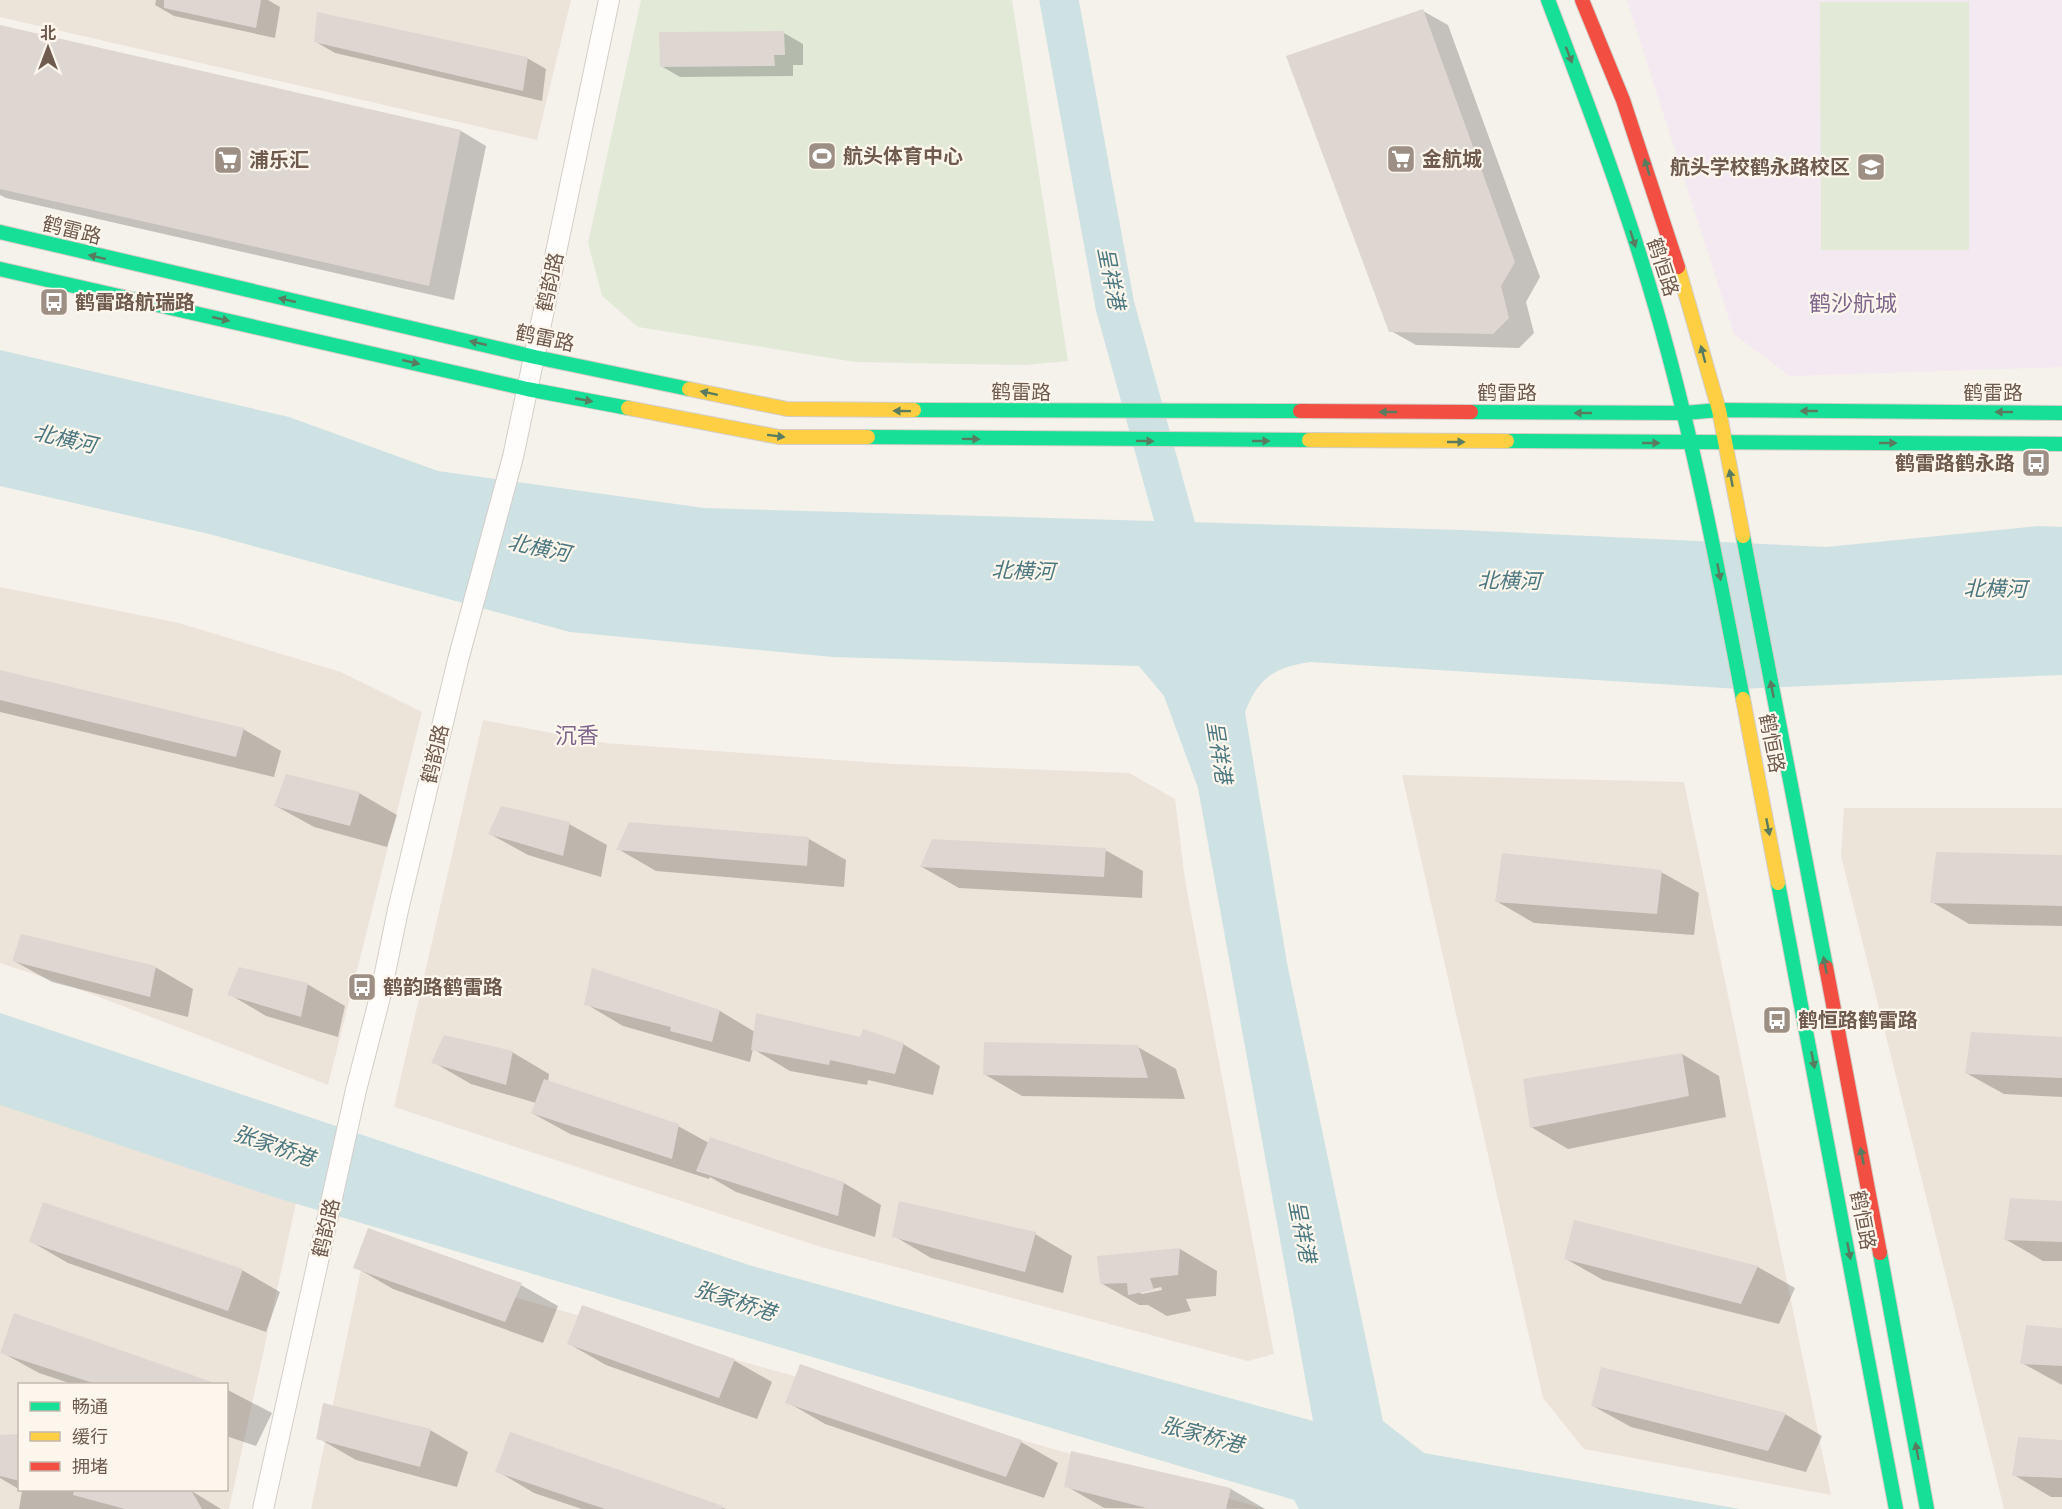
<svg xmlns="http://www.w3.org/2000/svg" width="2062" height="1509" viewBox="0 0 2062 1509" font-family="Barlow,'Noto Sans SC',sans-serif">
<style>
.residential{fill:#ede4d9;fill-rule:evenodd}
.education{fill:#f2e9f1}
.green{fill:#e2ead7}
.water{fill:#cee2e3}
.shadow{fill:#0003;fill-rule:evenodd}
.lines{fill:none;stroke-linecap:round;stroke-linejoin:round}
.river{stroke:#cee2e3;stroke-width:39}
.building{fill:#ded7d1}
.street-casing{stroke:#d4cec9;stroke-width:22}
.fast-casing{stroke:#d3cdc6;stroke-width:16}
.slow-casing{stroke:#d3cdc6;stroke-width:16}
.jam-casing{stroke:#d3cdc6;stroke-width:16}
.street{stroke:#fefdfc;stroke-width:20}
.fast{stroke:#16e098;stroke-width:14}
.slow{stroke:#ffcf43;stroke-width:14}
.jam{stroke:#f24e42;stroke-width:14}
.oneway{fill:#597c60}
.labels{text-anchor:middle;stroke-width:4.5;stroke-linejoin:round;paint-order:stroke}
.poi-label{font-size:20px;font-weight:bold;fill:#6f5a4e;stroke:#fdf6ec;text-anchor:start}
.street-label{font-size:20px;fill:#6f5a4e;stroke:#fdf6ec}
.water-label{font-size:21px;font-style:italic;fill:#4b7780;stroke:#fdf6ec}
.quarter-label{font-size:22px;fill:#7f668c;stroke:#fdf6ec}
</style>
<rect width="100%" height="100%" fill="#f5f1eb"/>
<!-- residential -->
<g class="residential">
<path d="M0 0H571L537 140 0 17Z"/>
<path d="M0 587 179 623 341 672 422 712 328 1085 73 987 0 963Z"/>
<path d="M483 720 605 743 893 764 1129 773 1175 799 1185 880 1274 1354 1248 1361 821 1247 394 1107Z"/>
<path d="M1402 775 1684 782 1831 1495 1584 1449 1543 1398Z"/>
<path d="M1844 808H2062V1509H2004L1841 856Z"/>
<path d="M0 1101 298 1194 229 1509H0ZM20 1384H226V1490H20Z"/>
<path d="M364 1255 1266 1509H311Z"/>
</g>
<!-- education -->
<path class="education" d="M1627 0H2062V367L1790 376 1734 334Z"/>
<!-- green -->
<g class="green">
<path d="M641 0H1012L1068 361 1024 365 855 362 638 327 602 296 588 243Z"/>
<path d="M1820 2H1969V250H1821Z"/>
</g>
<!-- water -->
<path class="water" d="M0 350 289 417 438 471 704 508 1462 530 1826 547 2038 526 2062 527V675L1739 689 1310 662C1275 667 1258 678 1245 712L1287 963 1383 1421 1424 1453 1740 1509H1299L1294 1500 277 1198 0 1105V1013L752 1266 1313 1421 1198 788 1164 696 1139 666 833 657 570 632 209 534 0 486Z"/>
<!-- shadow -->
<g class="shadow">
<path d="M156 0H268L280 7 275 38 174 16 155 5Z"/>
<path d="M1423 11 1448 25 1540 277 1526 302 1534 333 1519 348 1416 345 1391 331Z"/>
<path d="M0 27 461 131 486 146 454 300 6 198 0 195Z"/>
<path d="M784 33 803 44V65H793V76L680 77 661 66Z"/>
<path d="M316 42 527 58 546 69 542 101 335 53Z"/>
<path d="M0 672 243 729 281 751 274 777 0 712Z"/>
<path d="M359 793 397 815 387 847 314 827 276 806Z"/>
<path d="M569 824 607 845 601 877 528 855 490 834Z"/>
<path d="M809 839 846 860 844 887 656 871 618 849Z"/>
<path d="M1105 850 1143 871 1142 898 959 888 922 867Z"/>
<path d="M2062 857V926L1969 924 1932 902Z"/>
<path d="M1661 872 1699 893 1694 935 1534 923 1496 901Z"/>
<path d="M14 961 155 967 193 989 188 1017 52 982Z"/>
<path d="M593 970 720 1011 755 1032 903 1044 940 1066 933 1095 868 1080 867 1085 790 1071 753 1049 750 1062 623 1026 586 1004Z"/>
<path d="M307 984 345 1006 338 1037 266 1016 229 994Z"/>
<path d="M2062 1039V1097L2004 1094 1966 1073Z"/>
<path d="M1138 1047 1176 1069 1185 1099 1022 1096 984 1074Z"/>
<path d="M512 1052 549 1074 548 1082 678 1126 709 1143 710 1139 844 1183 881 1205 875 1237 736 1192 710 1177 709 1179 570 1134 532 1113 536 1103 471 1084 433 1062Z"/>
<path d="M1682 1054 1719 1076 1726 1117 1568 1149 1531 1127Z"/>
<path d="M2062 1203V1261H2043L2005 1239Z"/>
<path d="M1575 1222 1758 1267 1795 1288 1779 1324 1603 1280 1566 1259Z"/>
<path d="M1035 1234 1072 1256 1063 1293 931 1258 894 1236Z"/>
<path d="M30 1241 242 1270 280 1292 266 1332 68 1263Z"/>
<path d="M1180 1249 1217 1271 1216 1296 1186 1299 1191 1311 1167 1316 1148 1305H1139L1101 1283ZM1161 1287 1162 1290 1142 1294 1139 1292Z"/>
<path d="M355 1267 521 1285 558 1306 543 1343 393 1289Z"/>
<path d="M583 1307 735 1361 772 1382 757 1419 606 1365 569 1344Z"/>
<path d="M15 1315 215 1384H72L39 1373 1 1352Z"/>
<path d="M2062 1329V1385L2022 1363Z"/>
<path d="M226 1389 272 1413 256 1446 226 1436Z"/>
<path d="M787 1402 1021 1442 1058 1463 1044 1498 825 1424Z"/>
<path d="M1593 1406 1785 1414 1822 1436 1806 1472 1631 1427Z"/>
<path d="M430 1430 468 1452 457 1487 356 1460 318 1438Z"/>
<path d="M511 1434 726 1509H582L534 1493 497 1471Z"/>
<path d="M20 1435V1490H190L221 1509H19L22 1491 0 1478V1436Z"/>
<path d="M2062 1442V1497H2051L2014 1475Z"/>
<path d="M1072 1453 1231 1489 1265 1509 1104 1508 1066 1486Z"/>
</g>
<g class="lines">
<!-- river -->
<path class="river" d="M1059 0 1115 306 1189 574"/>
</g>
<!-- building -->
<g class="building">
<path d="M164 0H261L256 28 164 8Z"/>
<path d="M1423 9 1515 262 1501 286 1509 318 1493 334 1389 332 1286 56Z"/>
<path d="M317 12 528 57 523 91 314 42Z"/>
<path d="M0 25 461 130 429 286 0 189Z"/>
<path d="M784 31 785 55H774L775 66 660 67 659 32Z"/>
<path d="M0 670 244 728 236 757 0 700Z"/>
<path d="M286 774 360 792 350 826 274 806Z"/>
<path d="M501 806 570 822 563 856 488 834Z"/>
<path d="M629 822 809 837 807 866 616 850Z"/>
<path d="M932 839 1106 848 1104 877 920 867Z"/>
<path d="M1936 852 2062 855V906L1930 903Z"/>
<path d="M1502 853 1662 870 1657 914 1495 902Z"/>
<path d="M21 934 156 966 150 997 12 961Z"/>
<path d="M239 967 308 983 301 1017 227 995Z"/>
<path d="M592 968 720 1010 712 1042 670 1031 671 1027 584 1005Z"/>
<path d="M756 1013 860 1037 863 1029 904 1043 895 1074 830 1060 829 1065 751 1050Z"/>
<path d="M1971 1032 2062 1037V1078L1965 1074Z"/>
<path d="M444 1035 513 1051 506 1085 431 1063Z"/>
<path d="M984 1042 1138 1045 1148 1078 983 1075Z"/>
<path d="M1682 1053 1689 1096 1530 1128 1523 1079Z"/>
<path d="M544 1079 679 1124 672 1159 531 1113Z"/>
<path d="M710 1137 844 1182 838 1216 696 1171Z"/>
<path d="M2010 1198 2062 1201V1242L2004 1240Z"/>
<path d="M899 1201 1036 1232 1025 1272 892 1237Z"/>
<path d="M43 1202 243 1269 228 1311 29 1242Z"/>
<path d="M1574 1220 1758 1266 1741 1304 1564 1259Z"/>
<path d="M368 1228 522 1283 505 1322 353 1268Z"/>
<path d="M1180 1248 1178 1275 1150 1278 1154 1290 1128 1295 1127 1283 1100 1284 1097 1256Z"/>
<path d="M582 1305 735 1359 719 1398 567 1344Z"/>
<path d="M14 1313 212 1382 211 1384H96L0 1353Z"/>
<path d="M2026 1325 2062 1328V1366L2020 1364Z"/>
<path d="M800 1364 1022 1440 1006 1477 785 1403Z"/>
<path d="M1601 1367 1786 1413 1768 1451 1591 1406Z"/>
<path d="M323 1403 431 1429 420 1467 316 1439Z"/>
<path d="M510 1432 723 1506 722 1509H605L495 1472Z"/>
<path d="M20 1434V1481L0 1476V1435Z"/>
<path d="M2018 1437 2062 1440V1478L2012 1476Z"/>
<path d="M1071 1451 1231 1488 1226 1509H1150L1064 1487Z"/>
<path d="M74 1490H191L202 1509H125L73 1495Z"/>
</g>
<g class="lines">
<!-- street casing -->
<g class="street-casing">
<path id="street" d="M263 1509 356 1090 380 997 398 910 458 660 513 457 609 0"/>
</g>
<!-- fast casing -->
<g class="fast-casing">
<g id="fast">
<path d="M1548 0C1587 102 1626 204 1656 309 1693 437 1718 568 1743 699"/>
<path d="M0 232 535 357 689 389"/>
<path d="M0 269 527 389 628 408"/>
<path d="M914 410 1300 411"/>
<path d="M1471 412 1684 413 1719 410 2062 413"/>
<path d="M868 437 1309 440"/>
<path d="M1507 441 2062 444"/>
<path d="M1743 536 1826 967"/>
<path d="M1778 883 1896 1509"/>
<path d="M1880 1253 1927 1509"/>
</g>
</g>
<!-- slow casing -->
<g class="slow-casing">
<g id="slow">
<path d="M1678 267 1719 410 1743 536"/>
<path d="M689 389 787 409 914 410"/>
<path d="M628 408 779 437H868"/>
<path d="M1309 440 1507 441"/>
<path d="M1743 699 1778 883"/>
</g>
</g>
<!-- jam casing -->
<g class="jam-casing">
<g id="jam">
<path d="M1582 0 1623 100 1678 267"/>
<path d="M1300 411 1471 412"/>
<path d="M1826 967 1880 1253"/>
</g>
</g>
<!-- street -->
<use href="#street" class="street"/>
<!-- fast -->
<use href="#fast" class="fast"/>
<!-- slow -->
<use href="#slow" class="slow"/>
<!-- jam -->
<use href="#jam" class="jam"/>
</g>
<!-- one-way arrows -->
<defs><path id="oneway-solid" d="M-6-.8H1V-3.2L6.5 0L1 3.2V.8H-6Z" transform="scale(1.5)"/></defs>
<g class="oneway">
<use href="#oneway-solid" transform="translate(1569 55) rotate(69)"/>
<use href="#oneway-solid" transform="translate(1647 167) rotate(-107)"/>
<use href="#oneway-solid" transform="translate(1633 239) rotate(72)"/>
<use href="#oneway-solid" transform="translate(97 257) rotate(-167)"/>
<use href="#oneway-solid" transform="translate(287 300) rotate(-167)"/>
<use href="#oneway-solid" transform="translate(221 319) rotate(13)"/>
<use href="#oneway-solid" transform="translate(478 343) rotate(-167)"/>
<use href="#oneway-solid" transform="translate(1703 354) rotate(-105)"/>
<use href="#oneway-solid" transform="translate(411 362) rotate(13)"/>
<use href="#oneway-solid" transform="translate(709 393) rotate(-168)"/>
<use href="#oneway-solid" transform="translate(584 400) rotate(11)"/>
<use href="#oneway-solid" transform="translate(902 411) rotate(-179)"/>
<use href="#oneway-solid" transform="translate(1809 411) rotate(-180)"/>
<use href="#oneway-solid" transform="translate(1388 412) rotate(-180)"/>
<use href="#oneway-solid" transform="translate(2004 412) rotate(-180)"/>
<use href="#oneway-solid" transform="translate(1583 413) rotate(-180)"/>
<use href="#oneway-solid" transform="translate(776 436) rotate(7)"/>
<use href="#oneway-solid" transform="translate(971 439) rotate(1)"/>
<use href="#oneway-solid" transform="translate(1145 441) rotate(1)"/>
<use href="#oneway-solid" transform="translate(1261 441)"/>
<use href="#oneway-solid" transform="translate(1456 442)"/>
<use href="#oneway-solid" transform="translate(1651 443)"/>
<use href="#oneway-solid" transform="translate(1888 443)"/>
<use href="#oneway-solid" transform="translate(1731 478) rotate(-101)"/>
<use href="#oneway-solid" transform="translate(1719 572) rotate(79)"/>
<use href="#oneway-solid" transform="translate(1772 689) rotate(-101)"/>
<use href="#oneway-solid" transform="translate(1768 827) rotate(79)"/>
<use href="#oneway-solid" transform="translate(1825 965) rotate(-101)"/>
<use href="#oneway-solid" transform="translate(1813 1060) rotate(79)"/>
<use href="#oneway-solid" transform="translate(1862 1156) rotate(-101)"/>
<use href="#oneway-solid" transform="translate(1849 1251) rotate(79)"/>
<use href="#oneway-solid" transform="translate(1917 1451) rotate(-100)"/>
</g>
<!-- icons -->
<defs>
<g id="stadium-square" transform="scale(1.5)"><rect x="-9" y="-9" width="18" height="18" rx="4" fill="#9e8f85" stroke="#fdf6ec"/><path d="M0-5a6.5 5 0 1 0 0 10a6.5 5 0 1 0 0-10ZM-3.5-1.8h7v3.6h-7Z" fill="#fff"/></g>
<g id="supermarket-square" transform="scale(1.5)"><rect x="-9" y="-9" width="18" height="18" rx="4" fill="#9e8f85" stroke="#fdf6ec"/><path d="M-6-5.5h2.5l.6 2H6L4.5 2H-2.5L-4.4-4H-6ZM-1.5 3.2a1.3 1.3 0 1 0 .1 0ZM3 3.2a1.3 1.3 0 1 0 .1 0Z" fill="#fff"/></g>
<g id="school-square" transform="scale(1.5)"><rect x="-9" y="-9" width="18" height="18" rx="4" fill="#9e8f85" stroke="#fdf6ec"/><path d="M0-5L7-2L0 1L-7-2ZM-4 1L0 2.5L4 1V4Q0 6-4 4Z" fill="#fff"/></g>
<g id="bus-square" transform="scale(1.5)"><rect x="-9" y="-9" width="18" height="18" rx="4" fill="#9e8f85" stroke="#fdf6ec"/><path d="M-5-6H5V4H4V6H2V4H-2V6H-4V4H-5ZM-3.5-4V0h7V-4ZM-3.5 1.2v1.5H-2V1.2ZM2 1.2v1.5H3.5V1.2Z" fill="#fff"/></g>
</defs>
<g fill-rule="evenodd">
<use href="#stadium-square" x="822" y="156"/>
<use href="#supermarket-square" x="1401" y="159"/>
<use href="#supermarket-square" x="228" y="160"/>
<use href="#school-square" x="1871" y="167"/>
<use href="#bus-square" x="54" y="302"/>
<use href="#bus-square" x="2036" y="463"/>
<use href="#bus-square" x="362" y="987"/>
<use href="#bus-square" x="1777" y="1020"/>
</g>
<g class="labels">
<!-- poi labels -->
<g class="poi-label">
<text x="843" y="163">航头体育中心</text>
<text x="1422" y="166">金航城</text>
<text x="249" y="167">浦乐汇</text>
<text x="1850" y="174" text-anchor="end">航头学校鹤永路校区</text>
<text x="75" y="309">鹤雷路航瑞路</text>
<text x="2015" y="470" text-anchor="end">鹤雷路鹤永路</text>
<text x="383" y="994">鹤韵路鹤雷路</text>
<text x="1798" y="1027">鹤恒路鹤雷路</text>
</g>
<!-- street labels -->
<g class="street-label">
<text transform="translate(72 230) rotate(14)" y="7">鹤雷路</text>
<text transform="translate(1663 267) rotate(72)" y="7">鹤恒路</text>
<text transform="translate(550 282) rotate(-78)" y="7">鹤韵路</text>
<text transform="translate(545 338) rotate(12)" y="7">鹤雷路</text>
<text transform="translate(1021 392) rotate(1)" y="7">鹤雷路</text>
<text x="1507" y="400">鹤雷路</text>
<text x="1993" y="400">鹤雷路</text>
<text transform="translate(1772 743) rotate(79)" y="7">鹤恒路</text>
<text transform="translate(435 754) rotate(-77)" y="7">鹤韵路</text>
<text transform="translate(1863 1220) rotate(79)" y="7">鹤恒路</text>
<text transform="translate(326 1228) rotate(-77)" y="7">鹤韵路</text>
</g>
<!-- water labels -->
<g class="water-label">
<text transform="translate(1111 278) rotate(79)" y="7">呈祥港</text>
<text transform="translate(65 439) rotate(13)" y="7">北横河</text>
<text transform="translate(539 548) rotate(12)" y="7">北横河</text>
<text transform="translate(1023 571) rotate(2)" y="7">北横河</text>
<text transform="translate(1509 581) rotate(1)" y="7">北横河</text>
<text transform="translate(1995 589) rotate(1)" y="7">北横河</text>
<text transform="translate(1219 752) rotate(81)" y="7">呈祥港</text>
<text transform="translate(274 1146) rotate(19)" y="7">张家桥港</text>
<text transform="translate(1302 1231) rotate(79)" y="7">呈祥港</text>
<text transform="translate(735 1301) rotate(18)" y="7">张家桥港</text>
<text transform="translate(1202 1435) rotate(15)" y="7">张家桥港</text>
</g>
<!-- quarter labels -->
<g class="quarter-label">
<text x="1853" y="311">鹤沙航城</text>
<text x="577" y="743">沉香</text>
</g>
</g>
<!-- legend -->
<rect x="18" y="1383" width="210" height="108" fill="#fdf6ec" stroke="#c4b8ad" stroke-width="1.5"/>
<rect x="30" y="1402" width="30" height="9" fill="#16e098" stroke="#c4b8ad" stroke-width="1.5"/>
<text x="72" y="1413" font-size="18" fill="#6f5a4e">畅通</text>
<rect x="30" y="1432" width="30" height="9" fill="#ffcf43" stroke="#c4b8ad" stroke-width="1.5"/>
<text x="72" y="1443" font-size="18" fill="#6f5a4e">缓行</text>
<rect x="30" y="1462" width="30" height="9" fill="#f24e42" stroke="#c4b8ad" stroke-width="1.5"/>
<text x="72" y="1473" font-size="18" fill="#6f5a4e">拥堵</text>
<!-- north arrow -->
<g transform="translate(48 48)" stroke="#fdf6ec" stroke-width="4.5" paint-order="stroke">
<path d="M0-4.5L10 22L0 15L-10 22Z" fill="#6f5a4e"/>
<text y="-9" font-size="16" font-weight="bold" text-anchor="middle" fill="#6f5a4e">北</text>
</g>
</svg>
